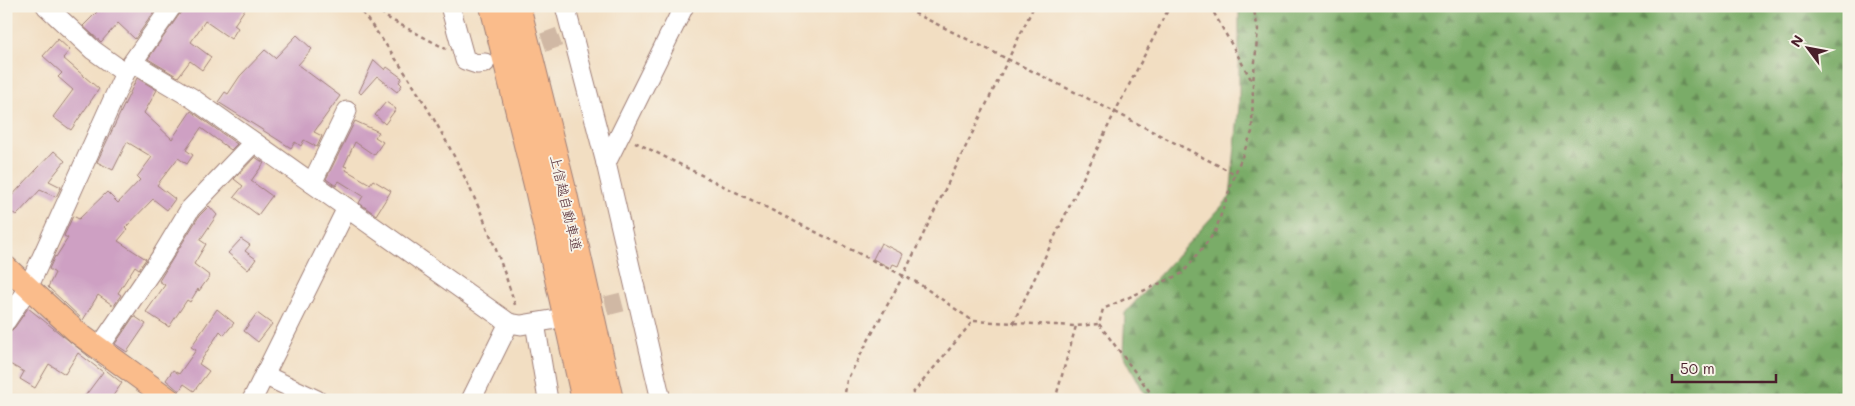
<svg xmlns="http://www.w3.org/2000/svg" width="1855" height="406" viewBox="0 0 1855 406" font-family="Mali,'Klee One',sans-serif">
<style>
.forest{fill:url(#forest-firs);stroke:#62664a}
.building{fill:#cea0c3}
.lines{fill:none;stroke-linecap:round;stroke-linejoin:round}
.minor-tunnel{stroke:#d0b8a4;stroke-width:19;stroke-dasharray:19 9;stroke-linecap:butt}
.minor-casing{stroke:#9e7e76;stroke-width:21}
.major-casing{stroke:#9e7e76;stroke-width:24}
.highway-casing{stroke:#9e7e76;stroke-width:28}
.path{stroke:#9e7e76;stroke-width:2.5;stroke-dasharray:4 4;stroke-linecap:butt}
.minor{stroke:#fff;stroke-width:19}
.major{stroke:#fabc8b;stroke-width:22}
.highway{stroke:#fabc8b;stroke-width:26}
.labels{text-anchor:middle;stroke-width:4;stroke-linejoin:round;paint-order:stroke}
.street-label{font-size:14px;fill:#4a1f2b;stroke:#f7f3e8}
</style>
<defs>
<pattern id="forest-firs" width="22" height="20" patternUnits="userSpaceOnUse" patternTransform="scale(1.25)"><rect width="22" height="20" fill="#7aac68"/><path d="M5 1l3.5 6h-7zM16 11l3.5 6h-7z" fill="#668b56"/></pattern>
</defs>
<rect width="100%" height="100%" fill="#f7f3e8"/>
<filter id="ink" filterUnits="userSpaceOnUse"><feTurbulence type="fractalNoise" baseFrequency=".02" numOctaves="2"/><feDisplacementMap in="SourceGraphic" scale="10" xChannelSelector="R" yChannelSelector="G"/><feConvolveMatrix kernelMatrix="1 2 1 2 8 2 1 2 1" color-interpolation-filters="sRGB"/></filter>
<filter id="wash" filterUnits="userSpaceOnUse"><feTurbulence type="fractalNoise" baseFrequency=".0096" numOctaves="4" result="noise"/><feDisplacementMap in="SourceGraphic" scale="20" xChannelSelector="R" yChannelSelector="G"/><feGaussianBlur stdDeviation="1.12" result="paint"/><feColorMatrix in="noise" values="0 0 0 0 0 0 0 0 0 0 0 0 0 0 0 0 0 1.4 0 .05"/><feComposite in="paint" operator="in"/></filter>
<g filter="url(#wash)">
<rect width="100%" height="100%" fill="#f2dec2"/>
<!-- forest -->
<path class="forest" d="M1239 6H1849V400H1148L1123 353 1125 313 1230 197 1239 106Z"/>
<g id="blocks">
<!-- building -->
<g class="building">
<path d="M91 6H148L154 12 135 39 118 23 101 42 83 26 97 12Z"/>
<path d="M183 6H247L234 25 238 28 231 39 205 21 191 42 211 57 202 70 190 61 178 77 148 59 181 12Z"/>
<path d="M297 35 312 49 298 65 340 96 314 132 322 136 317 147 304 140 301 146 295 142 291 148 218 102 225 92 228 94 240 76 265 50 275 58Z"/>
<path d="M58 39 70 50 63 58 99 89 71 130 53 117 73 90 58 77 62 73 43 56Z"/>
<path d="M374 60 385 70 387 67 402 78 399 82 402 85 397 92 377 76 361 94 359 92Z"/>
<path d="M137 78 157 90 144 113 172 139 191 111 237 144 231 150 201 128 186 150 193 155 187 164 178 158 157 185 175 199 167 210 153 199 125 228 127 230 118 241 146 259 139 269 135 266 118 293 121 295 114 306 98 295 83 320 48 287 55 273 49 269 55 256 56 257 68 238 64 236 73 216 79 219 107 192 118 203 140 180 137 177 152 157 127 142 113 170 97 162Z"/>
<path d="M386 102 396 109 385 124 375 115Z"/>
<path d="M355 121 379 132 375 137 383 142 374 155 355 142 344 166 347 167 346 170 370 184 373 180 391 191 376 215 359 203 363 196 339 181 336 186 326 179Z"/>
<path d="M54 151 65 161 49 181 61 187 56 197 40 190 17 215 6 210V202Z"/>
<path d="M255 157 264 163 251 181 272 196 258 215 234 197 243 186 234 179Z"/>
<path d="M209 206 217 215 200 240 206 244 194 264 210 276 199 291 198 289 190 302 187 300 169 327 146 312 165 285 159 281 199 216Z"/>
<path d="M241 239 250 245 245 251 256 259 248 270 228 253Z"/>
<path d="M881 243 903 254 898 266 893 264 891 268 873 259Z"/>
<path d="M28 308 122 383 110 400H82L103 372 78 353 65 374 49 364 35 388 20 379 24 372 6 362V336L15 327Z"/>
<path d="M217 309 234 323 224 335 220 331 199 364 209 371 194 391 184 384 179 391 166 380 173 370 179 374 196 350 191 347Z"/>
<path d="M257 313 272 324 258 342 244 331Z"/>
<path d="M134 316 146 324 127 352 115 344Z"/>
</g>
</g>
</g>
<g filter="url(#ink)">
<use href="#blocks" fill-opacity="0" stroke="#9e7e76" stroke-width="1"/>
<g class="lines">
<!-- minor-tunnel -->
<g class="minor-tunnel">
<path d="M517 52 559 37"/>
<path d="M579 313 622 302"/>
</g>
<!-- minor casing -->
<g class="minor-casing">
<g id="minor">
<path d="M46 6 93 50 125 73"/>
<path d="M450 6 465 60 477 64 485 63"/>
<path d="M565 6 606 163 661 400"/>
<path d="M133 63 192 98 509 323 521 325 551 320"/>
<path d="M606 163 684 6"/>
<path d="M312 183 347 111"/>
<path d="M6 321 28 288 125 73 172 6"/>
<path d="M535 323 548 400"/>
<path d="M99 348 161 257 190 209 254 142"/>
<path d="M264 375 317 400"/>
<path d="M252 400 347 208"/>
<path d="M471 400 509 323"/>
</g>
</g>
<!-- major casing -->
<g class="major-casing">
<path id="major" d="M6 267 78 333 170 400"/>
</g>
<!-- highway casing -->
<g class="highway-casing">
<g id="highway">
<path d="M493 6 538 189 585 400"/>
<path d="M517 6 564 194 610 400"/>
</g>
</g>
<!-- path -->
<g class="path">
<path d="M357 6C429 98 482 197 516 308"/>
<path d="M376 6 386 17 446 49"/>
<path d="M900 6 1115 112 1235 174"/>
<path d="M1210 6 1252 81"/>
<path d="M635 142 918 283 973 321 1076 326 1099 324 1103 309 1183 273 1215 232 1235 174 1252 132 1253 83 1258 29 1253 6"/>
<path d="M1013 323 1115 112 1170 6"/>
<path d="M1099 324 1156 400"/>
<path d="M844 400 847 380 903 276 1034 6"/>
<path d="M907 400 973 321"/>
<path d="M1055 400 1076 326"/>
</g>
<!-- minor -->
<use href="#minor" class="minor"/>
<!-- major -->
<use href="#major" class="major"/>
<!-- highway -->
<use href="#highway" class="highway"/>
</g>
</g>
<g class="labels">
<!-- street labels -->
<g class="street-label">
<text transform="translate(566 203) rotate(77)" y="5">上信越自動車道</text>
</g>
</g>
<!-- margin -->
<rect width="1855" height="406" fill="none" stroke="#f7f3e8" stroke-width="25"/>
<!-- north arrow -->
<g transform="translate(1808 48) rotate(302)" stroke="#f7f3e8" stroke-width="4" paint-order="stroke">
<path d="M0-4L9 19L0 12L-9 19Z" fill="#4a1f2b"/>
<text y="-8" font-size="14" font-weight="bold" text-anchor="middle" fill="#4a1f2b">N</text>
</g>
<!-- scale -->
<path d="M1672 374v8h104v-8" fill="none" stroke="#4a1f2b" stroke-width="2.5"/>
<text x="1680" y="374" font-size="15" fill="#4a1f2b" stroke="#f7f3e8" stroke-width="4" paint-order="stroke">50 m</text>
</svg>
